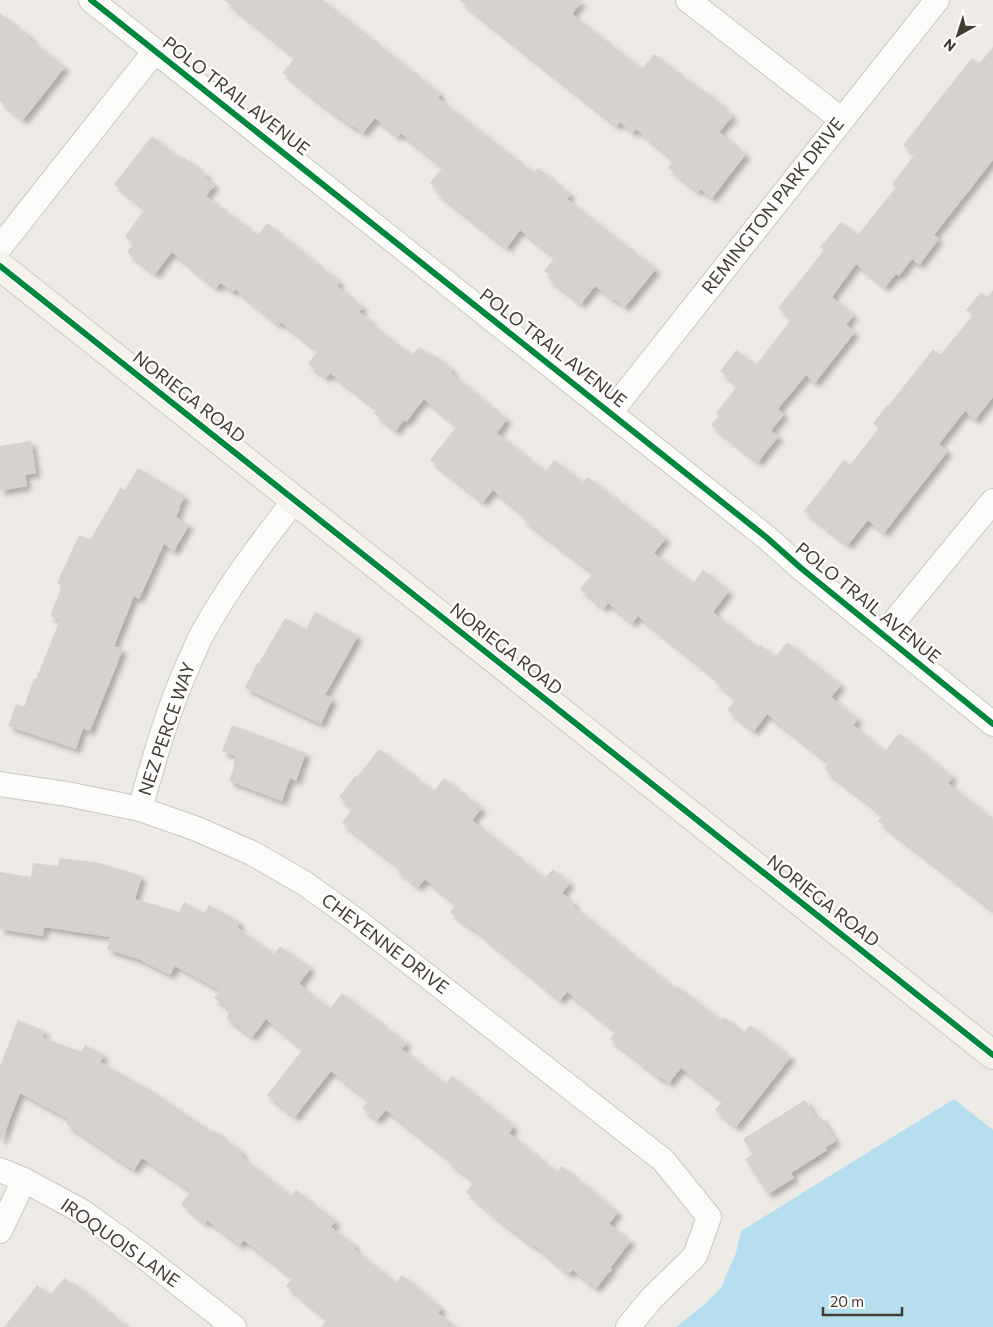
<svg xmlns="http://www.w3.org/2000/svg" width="993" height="1327" viewBox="0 0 993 1327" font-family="Commissioner,sans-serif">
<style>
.water{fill:#b5deee}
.building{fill:#d6d2cd;filter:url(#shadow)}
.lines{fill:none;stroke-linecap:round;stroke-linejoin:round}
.street-casing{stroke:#cac7c2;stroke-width:26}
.secondary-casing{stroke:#cec7bd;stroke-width:30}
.street{stroke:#fcfcfb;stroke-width:24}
.secondary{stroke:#f6f3ed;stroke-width:28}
.cycleway-casing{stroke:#fff;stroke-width:9}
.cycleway{stroke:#00873e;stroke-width:6}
.labels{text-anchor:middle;stroke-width:4.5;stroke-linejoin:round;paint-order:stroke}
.street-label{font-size:18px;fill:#443b33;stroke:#fff}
</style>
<defs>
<filter id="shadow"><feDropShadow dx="4.5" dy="4.5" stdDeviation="2.5" flood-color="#0004"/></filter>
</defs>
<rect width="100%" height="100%" fill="#eeebe6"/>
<!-- water -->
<path class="water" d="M954 1099 993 1130V1327H676L705 1304 721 1288 736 1253 741 1231Z"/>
<!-- building -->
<g class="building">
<path d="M224 0H323L441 94 438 98 534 173 538 168 571 194 567 199 656 269 625 307 615 299 614 300 595 286 581 304 548 278 550 276 544 271 555 257 520 230 507 248 436 192 438 189 430 183 443 167 401 133 398 137 375 118 363 133 354 126 353 127 315 99 283 73 295 57Z"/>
<path d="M459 0H583L572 14 642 69 654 54 701 90 702 89 723 106 722 107 733 116 719 132 746 154 712 198 700 189 698 192 668 168 674 160 636 129 633 133 620 122 617 126Z"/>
<path d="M0 13 31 37 29 39 65 67 23 120 0 101Z"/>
<path d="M993 47V160L934 235 939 239 919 265 912 259 899 276 896 274 885 287 856 264 832 297 854 315 846 325 855 332 815 383 806 375 778 409 784 414 771 431 779 436 758 462 711 425 719 416 716 413 738 385 720 371 736 350 756 365 792 318 778 308 824 250 820 247 841 222 858 235 896 187 892 184 915 154 903 145 972 58 979 64Z"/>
<path d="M152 136 182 160 184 157 207 175 205 177 215 185 206 196 258 235 267 223 340 282 337 286 363 307 359 312 371 321 370 323 412 355 419 347 431 356 433 354 453 370 451 373 507 419 497 433 545 471 554 460 583 482 588 477 666 538 654 553 693 583 703 570 729 591 713 612 759 648 761 645 775 657 787 642 810 660 841 685 831 697 858 719 853 725 885 751 899 733 953 777 948 783 993 819V910L878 821 883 815 824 769 829 763 767 714 754 731 727 710 736 699 715 682 717 679 638 616 632 623 608 603 604 608 580 589 593 573 523 519 525 516 493 490 483 502 430 460 457 426 424 399 406 422 404 420 396 431 374 413 377 409 330 373 326 378 308 364 318 351 281 322 279 325 235 289 233 292 221 283 216 288 172 252 155 274 127 252 134 243 125 236 145 209 114 184Z"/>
<path d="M993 290V397L975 420 965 411 939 444 948 451 884 533 868 520 848 545 804 511 844 460 850 465 879 428 873 423 888 404 889 405 933 349 940 355 973 315 966 310 981 292 987 297Z"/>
<path d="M31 441 36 473 25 475 27 486 0 491V446Z"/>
<path d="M138 468 185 496 179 507 180 508 176 517 189 525 174 551 164 544 139 599 134 596 114 646 123 649 90 731 83 728 76 749 8 726 16 704 24 707 34 678 36 679 60 620 50 616 62 586 57 583 79 535 90 540 121 487 125 490Z"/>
<path d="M315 612 358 636 325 695 333 698 321 724 245 688 257 663H259L285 618 306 629Z"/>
<path d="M232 725 306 753 296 781 290 778 282 801 229 781 234 767H233L236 756 222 751Z"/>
<path d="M379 749 434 791 444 778 482 808 472 820 545 878 553 869 570 883 562 893 575 904 573 906 675 988 677 986 721 1020 724 1017 744 1032 750 1025 791 1057 736 1127 715 1110 723 1101 681 1068 669 1083 661 1077 660 1078 610 1039 616 1031 567 992 560 1000 473 928 472 929 450 912 456 904 425 879 418 887 396 869 398 866 342 823 353 808 339 797 355 776 357 777Z"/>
<path d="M59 858 100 863 142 876 135 899 179 912 184 902 204 913 209 905 240 922 237 927 274 954 280 946 311 968 299 984 330 1009 342 993 407 1043 402 1049 446 1084 452 1076 514 1126 509 1133 557 1172 562 1166 618 1212 609 1224 631 1241 610 1268 612 1269 596 1288 573 1270 569 1274 534 1245 533 1246 504 1224 466 1192 474 1182 449 1162 450 1160 386 1110 377 1120 362 1108 368 1100 331 1071 295 1117 267 1095 303 1049 266 1019 252 1037 226 1018 231 1010 214 998 220 990 175 966 170 975 141 960 107 949 110 937 44 927 43 936 0 929V872L31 877 33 863 58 866Z"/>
<path d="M18 1020 45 1031 42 1037 81 1052 85 1045 104 1055 100 1062 147 1088 212 1132 214 1130 243 1153 241 1156 291 1196 296 1190 336 1221 331 1227 356 1246 354 1249 396 1283 402 1275 442 1308 438 1313 456 1327H321L327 1319 286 1286 293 1278 244 1240 240 1245 207 1220 205 1223 181 1204 191 1191 142 1158 134 1170 66 1124 69 1119 20 1093 2 1140H0V1066Z"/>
<path d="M805 1100 817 1119 821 1117 836 1141 825 1148 827 1150 791 1173 794 1178 768 1194 745 1159 753 1154 743 1139Z"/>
<path d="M64 1278 73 1285 74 1283 128 1327H4L37 1285 50 1295Z"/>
</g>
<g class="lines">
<!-- street casing -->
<g class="street-casing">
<g id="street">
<path d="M91 0 766 537 802 569 993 724"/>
<path d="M688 0 842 120"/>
<path d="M0 247 155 51"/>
<path d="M610 413 937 0"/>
<path d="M883 635 993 501"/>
<path d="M0 784 67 794 140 809 197 829 252 853 304 883 353 918 663 1160 709 1217 695 1256 652 1298 628 1327"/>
<path d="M140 809C154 760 167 712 188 665 192 656 196 647 200 638 227 588 260 544 295 500"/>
<path d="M0 1170 24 1180 83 1212 138 1252 234 1327"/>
<path d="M0 1231 24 1180"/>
</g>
</g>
<!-- secondary casing -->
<g class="secondary-casing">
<path id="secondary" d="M0 266 993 1055"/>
</g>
<!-- street -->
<use href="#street" class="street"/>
<!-- secondary -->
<use href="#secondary" class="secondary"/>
<!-- cycleway casing -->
<g class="cycleway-casing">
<g id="cycleway">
<path d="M91 0 766 537 802 569 993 724"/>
<path d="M0 266 993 1055"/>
</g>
</g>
<!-- cycleway -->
<use href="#cycleway" class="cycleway"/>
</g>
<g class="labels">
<!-- street labels -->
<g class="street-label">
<text transform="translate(236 96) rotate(38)" y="6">POLO TRAIL AVENUE</text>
<text transform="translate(773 206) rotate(-52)" y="6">REMINGTON PARK DRIVE</text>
<text transform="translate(553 348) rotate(38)" y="6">POLO TRAIL AVENUE</text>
<text transform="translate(189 397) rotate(38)" y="6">NORIEGA ROAD</text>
<text transform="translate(868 603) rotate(39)" y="6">POLO TRAIL AVENUE</text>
<text transform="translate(506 649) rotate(38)" y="6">NORIEGA ROAD</text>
<text transform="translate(167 729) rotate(-71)" y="6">NEZ PERCE WAY</text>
<text transform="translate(823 901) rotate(38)" y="6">NORIEGA ROAD</text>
<text transform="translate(385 944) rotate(37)" y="6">CHEYENNE DRIVE</text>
<text transform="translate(120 1243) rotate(35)" y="6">IROQUOIS LANE</text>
</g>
</g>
<!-- north arrow -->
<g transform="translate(958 35) rotate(219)" stroke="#ffffff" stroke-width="4" paint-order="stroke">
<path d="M0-4L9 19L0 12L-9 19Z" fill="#443b33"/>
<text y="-8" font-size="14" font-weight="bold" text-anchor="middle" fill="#443b33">N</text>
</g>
<!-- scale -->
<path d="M823 1307v8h79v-8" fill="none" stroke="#443b33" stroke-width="2.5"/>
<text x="830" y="1307" font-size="15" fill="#443b33" stroke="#ffffff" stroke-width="4" paint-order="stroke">20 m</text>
</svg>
